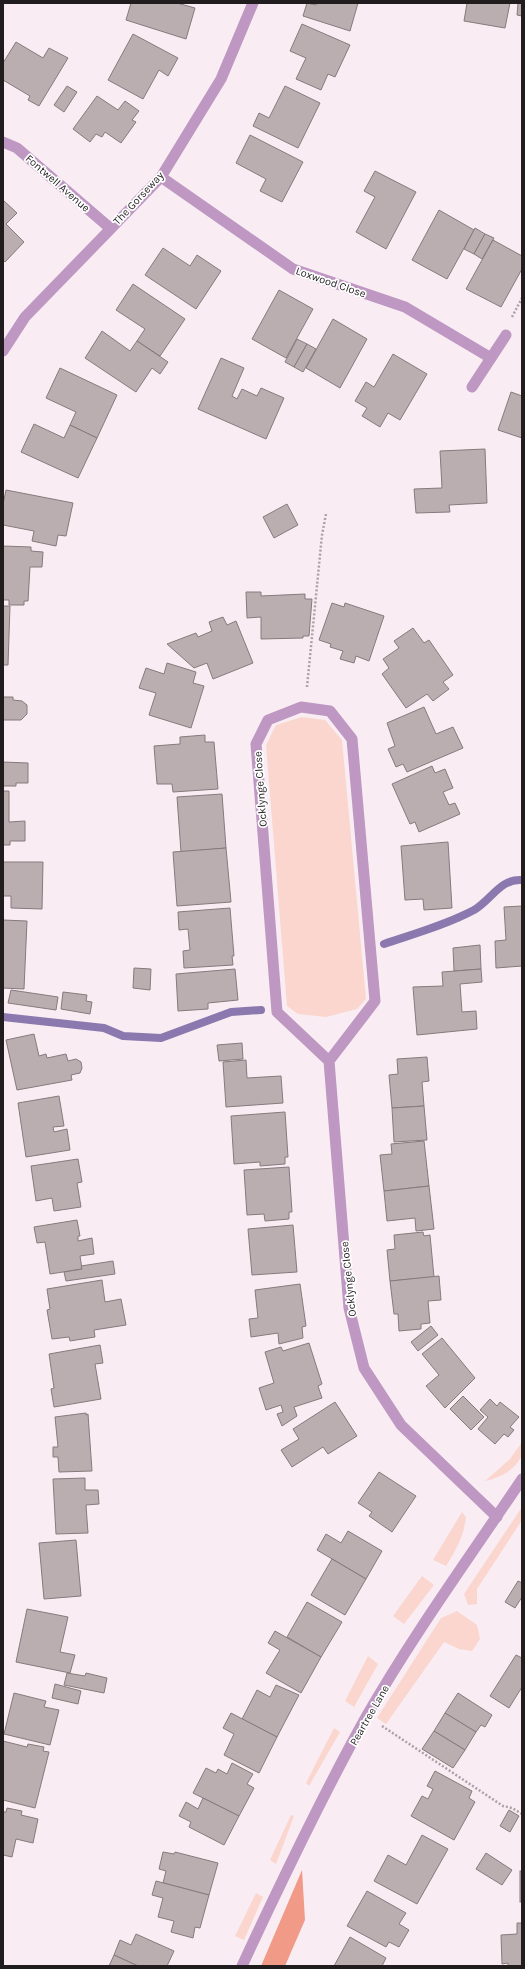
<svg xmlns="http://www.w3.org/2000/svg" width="525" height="1969" viewBox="0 0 525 1969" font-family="Karla,sans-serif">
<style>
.green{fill:#fad6cf}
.forest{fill:#f19a88}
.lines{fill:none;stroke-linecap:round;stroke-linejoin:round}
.stream{stroke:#8b78ae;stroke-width:8}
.building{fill:#bbaeb0;stroke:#867a7c}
.path{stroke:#aaa1a5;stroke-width:2.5;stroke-dasharray:2 2;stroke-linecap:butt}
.minor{stroke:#be97c3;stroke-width:11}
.tertiary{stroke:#be97c3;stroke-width:11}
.labels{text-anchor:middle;stroke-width:3.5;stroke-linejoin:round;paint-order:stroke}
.street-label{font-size:11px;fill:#211d1f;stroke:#fff}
</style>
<rect width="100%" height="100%" fill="#f9edf3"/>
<!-- green -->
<g class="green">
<path d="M302 717 325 720 342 740 366 999 357 1009 326 1017 298 1014 287 1006 266 745 276 725Z"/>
<path d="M522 1442C522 1446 523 1453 521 1457 514 1471 499 1478 485 1481L510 1459Z"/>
<path d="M522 1507V1520L477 1589V1604L468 1605 464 1594Z"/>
<path d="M462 1512 466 1517C464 1536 456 1550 446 1566L433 1560Z"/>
<path d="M422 1576 434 1585 404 1624 393 1616Z"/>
<path d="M457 1611 477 1625 480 1639 472 1651 459 1649 444 1642 386 1724 377 1718 441 1618Z"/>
<path d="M368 1656 378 1664 354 1707 345 1701Z"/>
<path d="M334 1728 340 1732 309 1786 306 1783Z"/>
<path d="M291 1815 294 1816 276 1864 270 1860Z"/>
<path d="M256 1893 263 1897 244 1940 235 1936Z"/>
</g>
<!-- forest -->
<path class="forest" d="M302 1870 305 1920 285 1966H261Z"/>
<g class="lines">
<!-- stream -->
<g class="stream">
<path d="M384 944C413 934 446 925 474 910 491 900 501 878 522 880"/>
<path d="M3 1017 104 1028 123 1036 161 1038 231 1012 261 1010"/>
</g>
</g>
<!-- building -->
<g class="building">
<path d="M131 3H177L195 8 186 39 126 20Z"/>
<path d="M307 3 316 5 317 3H358L350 31 303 16Z"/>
<path d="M467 3H510L505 28 464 21Z"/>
<path d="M518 3H522V16L517 15Z"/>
<path d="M302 24 350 45 335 77 328 74 321 90 296 79 306 58 290 51Z"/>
<path d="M133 34 178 58 168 76 159 70 143 99 108 80Z"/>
<path d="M16 42 43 58 49 48 68 58 39 106 28 100 30 96 3 80V63Z"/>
<path d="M67 86 77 92 64 112 54 105Z"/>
<path d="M285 86 320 103 298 148 253 126 259 113 269 118Z"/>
<path d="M97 96 118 110 125 101 139 111 132 120 136 122 121 143 105 132 102 137 96 134 90 142 73 129Z"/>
<path d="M250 135 303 162 282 202 260 191 266 179 236 163Z"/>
<path d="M375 171 416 192 386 249 356 232 375 197 364 191Z"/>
<path d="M3 200 17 213 6 224 24 242 5 262 3 260Z"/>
<path d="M439 210 474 230 447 279 412 260Z"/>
<path d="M475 228 485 234 474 254 464 249Z"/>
<path d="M485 234 494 238 482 259 474 254Z"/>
<path d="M493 240 522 256V269L501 307 466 289Z"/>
<path d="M163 248 190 266 197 255 221 271 196 309 145 275Z"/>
<path d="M133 284 185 319 160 356 137 341 145 329 116 310Z"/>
<path d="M279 290 313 309 286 358 252 339Z"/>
<path d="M333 319 367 339 340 388 306 368Z"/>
<path d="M102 331 130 351 137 341 168 362 160 374 152 368 136 392 85 358Z"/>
<path d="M297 339 307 344 294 367 285 362Z"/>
<path d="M307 344 316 349 303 372 294 367Z"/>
<path d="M393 354 427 374 400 420 388 413 380 427 362 416 367 408 355 401 366 382 374 387Z"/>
<path d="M221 358 244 368 232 396 237 399 242 389 257 396 261 388 284 398 266 439 198 409Z"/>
<path d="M60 368 117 395 97 438 70 425 76 412 46 398Z"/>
<path d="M511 392 522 396V438L498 430Z"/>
<path d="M34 424 64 438 70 425 97 438 78 478 21 452Z"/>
<path d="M485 449 487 503 449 505 450 512 416 513 414 489 442 488 440 451Z"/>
<path d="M6 490 73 503 66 536 58 535 56 546 32 541 34 531 3 525V504Z"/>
<path d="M287 504 298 525 274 538 263 517Z"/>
<path d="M3 546 31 547V551L43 552 42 567H30L28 601H24V605H9V600H3Z"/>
<path d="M246 592H261V596L305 594V599H312L309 636H303V638L261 639V617L247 618Z"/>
<path d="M332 603 344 607 345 603 384 616 369 661 356 656 354 663 340 659 343 651 330 647 331 644 319 640Z"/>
<path d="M3 606H10L8 665H3Z"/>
<path d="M223 617 227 625 236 621 253 663 213 679 207 663 194 668 167 644 196 633 198 637 212 631 209 622Z"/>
<path d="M413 628 424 643 429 640 453 675 443 682 449 689 433 701 427 694 406 708 382 674 389 668 383 659 399 648 394 641Z"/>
<path d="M167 663 196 672 193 683 204 686 191 728 149 715 156 693 139 688 146 668 164 674Z"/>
<path d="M3 697H13V700L22 701 27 705V714L21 720H3Z"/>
<path d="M424 707 436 734 453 727 463 748 407 772 403 764 396 767 388 749 395 746 387 723Z"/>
<path d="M205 735V742H214L218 789 173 792 172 784H157L154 746 180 744V737Z"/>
<path d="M3 762 28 763V783H16V786H3Z"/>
<path d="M432 766 435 773 445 769 453 788 443 792 449 805 455 803 460 814 419 832 415 822 410 824 392 784Z"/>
<path d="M3 791H9V822L25 821V841H10V845H3Z"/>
<path d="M222 794 226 848 181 852 177 797Z"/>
<path d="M448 842 452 908 424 910 423 899 405 900 401 846Z"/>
<path d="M226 848 231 902 177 906 173 852Z"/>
<path d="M3 862H43L42 909 11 908V896H3Z"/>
<path d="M522 906V966L496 968 495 941 506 940 504 907Z"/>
<path d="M230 908 234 956H232L233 965 184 968 183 951 190 950 188 929 179 930 178 912Z"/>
<path d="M3 920 27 921 24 989 3 988Z"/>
<path d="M480 945 481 969 454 971 453 948Z"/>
<path d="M134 968 151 969 150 990 133 988Z"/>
<path d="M235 969 238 1000 208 1003V1009L178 1011 176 974Z"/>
<path d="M481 969 482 982 460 984 462 1012 476 1011 477 1029 417 1035 413 987 443 986 442 972Z"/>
<path d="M11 990 58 997 56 1010 8 1003Z"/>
<path d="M63 992 87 995 86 1001 92 1002 90 1014 61 1009Z"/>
<path d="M34 1034 39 1056 46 1054 47 1058 66 1054 68 1061 76 1059 81 1062 82 1068 80 1073 71 1075 72 1080 17 1090 6 1040Z"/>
<path d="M242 1043 243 1059 219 1061 217 1045Z"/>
<path d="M427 1057 429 1081 422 1082 424 1106 392 1108 389 1075 398 1074 397 1059Z"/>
<path d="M246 1060 247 1078 281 1076 283 1103 226 1107 223 1062Z"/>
<path d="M59 1096 64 1126 53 1127 54 1132 67 1129 70 1150 26 1157 18 1103Z"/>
<path d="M424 1106 427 1140 394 1142 392 1108Z"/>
<path d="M285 1112 288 1157H285V1164L260 1166V1162L234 1164 231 1116Z"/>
<path d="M424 1141 429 1186 384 1191 380 1155 392 1154 391 1144Z"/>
<path d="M78 1159 82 1182 77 1183 81 1207 54 1211 52 1198 36 1201 31 1166Z"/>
<path d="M289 1167 292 1212H289V1219L265 1221 264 1214 247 1215 244 1170Z"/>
<path d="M429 1186 434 1229 416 1231 415 1218 387 1221 384 1191Z"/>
<path d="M77 1220 80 1236H78V1241L92 1238 94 1254 80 1256 82 1269 50 1274 45 1242 37 1243 34 1227Z"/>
<path d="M293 1225 297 1272 252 1275 248 1229Z"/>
<path d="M423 1232 424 1236 430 1235 434 1277 390 1281 387 1250 395 1249 394 1235Z"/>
<path d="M113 1261 115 1274 66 1281 64 1272 82 1269 81 1266Z"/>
<path d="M439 1276 441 1300 428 1301 430 1323 421 1324V1329L399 1331 398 1314H394L390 1281Z"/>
<path d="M102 1280 105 1302 121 1299 126 1325 94 1330 95 1337 70 1341 69 1337 52 1339 47 1310 50 1309 47 1289Z"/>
<path d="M300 1284 306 1326 302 1327 303 1338 279 1344 278 1333 251 1337 249 1319 258 1318 255 1290Z"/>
<path d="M431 1326 438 1335 418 1351 411 1342Z"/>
<path d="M442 1338 475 1378 445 1408 426 1386 439 1375 422 1354Z"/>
<path d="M309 1343 322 1384 318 1386 322 1398 294 1407 297 1416 282 1426 277 1414 283 1412 281 1405 266 1410 259 1388 274 1383 265 1352 281 1347 283 1351Z"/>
<path d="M100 1345 103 1363 95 1364 101 1399 54 1407 51 1389 54 1388 49 1354Z"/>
<path d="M463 1396 484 1417 471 1430 450 1409Z"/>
<path d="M490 1399 497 1406 500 1402 519 1417 510 1427 514 1430 508 1437 504 1434 495 1444 478 1429 488 1417 480 1410Z"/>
<path d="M335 1402 357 1436 328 1454 323 1447 292 1467 281 1450 299 1439 293 1429Z"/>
<path d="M86 1413V1415L88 1414 92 1471 59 1472 58 1457H53V1447H58L55 1417Z"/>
<path d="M379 1472 416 1496 392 1532 369 1516 372 1512 358 1503Z"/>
<path d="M85 1478V1490H98L99 1504 86 1505 88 1533 56 1534 53 1479Z"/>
<path d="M348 1531 382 1551 366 1579 317 1550 326 1534 341 1543Z"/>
<path d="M76 1540 81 1596 44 1599 39 1543Z"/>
<path d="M332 1559 366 1579 345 1615 311 1595Z"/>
<path d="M518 1581 522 1583V1597L515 1608 505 1602Z"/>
<path d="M307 1602 342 1622 321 1657 287 1637Z"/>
<path d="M27 1609 68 1617 60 1652 75 1655 70 1673 16 1662Z"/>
<path d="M275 1631 321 1657 301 1693 266 1673 280 1650 268 1643Z"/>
<path d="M516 1655 522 1658V1687L509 1708 490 1696Z"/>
<path d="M67 1673 85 1676 86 1673 107 1678 104 1693 64 1685Z"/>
<path d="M55 1684 81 1691 78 1704 52 1698Z"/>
<path d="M276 1685 299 1695 277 1737 242 1719 257 1690 270 1697Z"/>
<path d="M14 1693 46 1701 44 1707 59 1710 50 1745 4 1734Z"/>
<path d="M458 1693 492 1715 485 1727 481 1725 476 1732 445 1713Z"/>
<path d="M231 1713 277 1737 259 1773 224 1755 234 1734 223 1728Z"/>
<path d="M445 1713 476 1732 465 1750 434 1731Z"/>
<path d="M434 1731 465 1750 453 1768 422 1749Z"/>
<path d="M3 1741 27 1747 28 1744 44 1747 43 1751 49 1752 35 1808 3 1800Z"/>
<path d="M232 1763 253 1774 247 1784 254 1788 239 1816 193 1793 206 1768 216 1773 218 1769 227 1774Z"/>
<path d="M435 1771 472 1791 469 1798 475 1802 454 1840 411 1816 422 1796 428 1799 433 1789 427 1786Z"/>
<path d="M203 1798 239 1816 224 1845 189 1827 191 1822 179 1816 186 1802 198 1809Z"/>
<path d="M7 1808 22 1811 21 1815 38 1819 33 1843 16 1839 12 1857 3 1855V1812H6Z"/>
<path d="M509 1810 519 1816 510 1832 500 1826Z"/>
<path d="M422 1835 448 1849 417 1904 374 1881 388 1855 406 1865Z"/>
<path d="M163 1852 174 1854 175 1852 218 1863 209 1895 163 1883 166 1871 159 1869Z"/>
<path d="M486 1853 512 1870 502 1885 476 1869Z"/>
<rect x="520" y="1871" width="2" height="31"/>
<path d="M156 1881 209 1895 200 1928 195 1927 193 1938 171 1932 174 1921 158 1917 163 1898 152 1895Z"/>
<path d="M367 1891 406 1913 399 1924 409 1930 399 1947 389 1942 386 1947 347 1926Z"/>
<path d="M517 1923H522V1966H508V1963L502 1964 501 1935 517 1934Z"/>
<path d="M136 1934 174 1951 167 1966H138L114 1955 120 1940 131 1945Z"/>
<path d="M350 1937 386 1958 382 1966H334Z"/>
<path d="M114 1955 138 1966H109Z"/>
</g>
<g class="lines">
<!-- path -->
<g class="path">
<path d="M512 317 522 298"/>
<path d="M307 687 322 535 326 514"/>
<path d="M382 1726 503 1806 512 1808 522 1814"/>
</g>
<!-- minor -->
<g class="minor">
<path d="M3 142 17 148 110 228"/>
<path d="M161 177 293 269 405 307 491 358"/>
<path d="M3 351 25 317 161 177 221 79 253 3"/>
<path d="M472 387 506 335"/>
<path d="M329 1061 277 1012 256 744 268 720 301 707 330 711 352 739 375 1001 329 1061 349 1308 364 1368 401 1425 497 1517"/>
</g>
<!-- tertiary -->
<path class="tertiary" d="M242 1966C281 1882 321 1798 366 1717 413 1635 469 1558 522 1479"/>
</g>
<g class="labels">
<!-- street labels -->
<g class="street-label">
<text transform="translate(58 183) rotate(41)" y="4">Fontwell Avenue</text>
<text transform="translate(138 198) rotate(-47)" y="4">The Gorseway</text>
<text transform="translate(331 282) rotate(19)" y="4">Loxwood Close</text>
<text transform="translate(260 789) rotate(-94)" y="4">Ocklynge Close</text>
<text transform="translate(348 1279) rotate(-96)" y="4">Ocklynge Close</text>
<text transform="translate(369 1715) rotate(-60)" y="4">Peartree Lane</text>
</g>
</g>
<!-- border -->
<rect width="525" height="1969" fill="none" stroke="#211d1f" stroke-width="8"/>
</svg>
